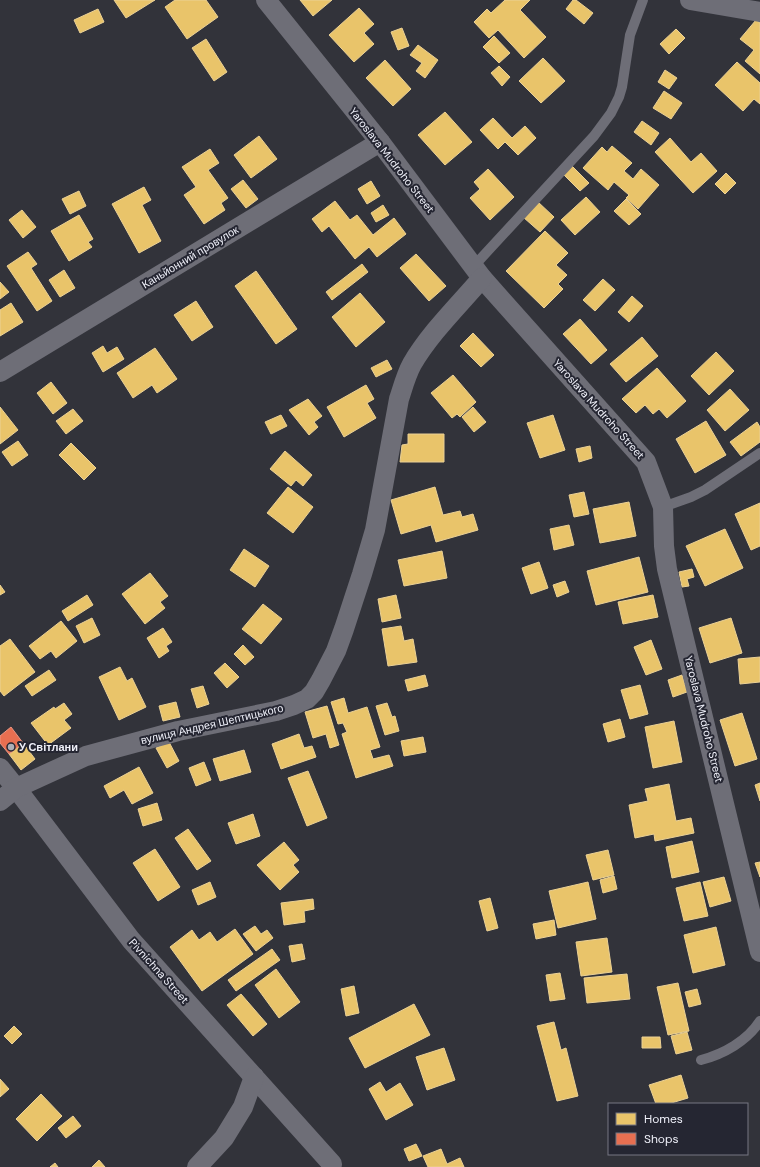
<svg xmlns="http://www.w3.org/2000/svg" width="760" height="1167" viewBox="0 0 760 1167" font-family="'DM Sans',sans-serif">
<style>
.homes{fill:#e9c46a;stroke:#ebd195}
.shops{fill:#e76f51;stroke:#e99683}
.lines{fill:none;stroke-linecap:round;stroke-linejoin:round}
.service{stroke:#6e6e77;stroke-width:10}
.minor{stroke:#6e6e77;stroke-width:20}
.poi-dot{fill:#adaeb6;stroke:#252632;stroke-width:1.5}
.labels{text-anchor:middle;stroke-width:4;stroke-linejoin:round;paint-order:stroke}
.street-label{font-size:11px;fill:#eff0f9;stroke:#252632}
.poi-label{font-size:11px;font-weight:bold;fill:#eff0f9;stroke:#252632;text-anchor:start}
</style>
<rect width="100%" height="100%" fill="#32333a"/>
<!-- homes -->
<g class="homes">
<path d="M114 0H155L126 18Z"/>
<path d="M175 0H206L218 17 187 39 165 7Z"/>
<path d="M300 0H332L313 16Z"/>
<path d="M505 0H530L520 10 546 37 524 58 498 30 489 38 474 22 487 9 491 13Z"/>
<path d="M573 0H576L593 13 584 24 566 9Z"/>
<path d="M359 8 374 24 364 33 374 44 354 62 329 35Z"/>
<path d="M98 9 104 22 80 33 74 20Z"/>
<path d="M756 20 760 23V74L745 61 754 50 740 39Z"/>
<path d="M402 28 409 46 398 50 391 32Z"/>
<path d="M676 29 685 38 669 54 660 44Z"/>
<path d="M494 36 510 53 499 63 483 47Z"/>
<path d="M206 39 227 72 214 81 192 48Z"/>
<path d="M418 45 438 60 425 78 416 71 422 63 410 55Z"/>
<path d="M543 58 565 81 541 103 519 81Z"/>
<path d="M385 60 411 89 393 106 366 78Z"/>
<path d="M737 62 760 83V104L754 99 743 111 715 85Z"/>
<path d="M499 66 510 77 502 86 491 73Z"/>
<path d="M665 70 677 78 669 89 658 82Z"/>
<path d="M664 91 682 103 671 119 653 108Z"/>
<path d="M445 112 472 142 445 165 418 135Z"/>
<path d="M493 118 512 138 525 126 536 138 518 155 505 142 498 149 480 130Z"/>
<path d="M642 121 659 133 651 145 634 132Z"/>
<path d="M259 136 277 159 251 178 234 155Z"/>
<path d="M670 138 691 162 701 153 717 171 693 193 655 152Z"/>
<path d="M612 146 632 163 624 171 633 179 641 169 659 185 638 209 626 198 629 195 614 182 608 190 583 168 602 147 607 152Z"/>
<path d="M210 149 219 163 208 170 228 198 221 203 225 210 204 224 184 195 196 187 182 167Z"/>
<path d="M571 165 589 183 580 191 562 173Z"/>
<path d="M488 169 514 197 490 220 470 198 480 189 474 182Z"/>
<path d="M726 173 736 183 725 194 715 184Z"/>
<path d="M243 180 258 199 246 208 231 189Z"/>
<path d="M371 181 380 196 367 204 358 189Z"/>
<path d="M144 187 151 200 142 205 161 241 139 253 112 204Z"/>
<path d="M79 191 86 206 70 214 62 199Z"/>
<path d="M586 197 600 212 575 235 561 220Z"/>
<path d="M626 199 641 214 629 225 614 211Z"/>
<path d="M335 201 350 220 357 215 373 235 394 218 406 234 377 257 369 247 355 259 329 226 322 232 312 219Z"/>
<path d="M537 201 554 217 540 232 523 217Z"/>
<path d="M383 205 389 215 376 222 371 213Z"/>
<path d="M22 210 36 227 23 238 9 220Z"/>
<path d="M79 215 93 239 88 242 92 247 69 261 51 231Z"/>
<path d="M545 231 568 253 556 265 567 275 558 284 563 289 544 308 506 271Z"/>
<path d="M28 252 37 264 31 268 52 301 37 311 7 266Z"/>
<path d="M416 254 446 286 429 301 400 268Z"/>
<path d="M362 264 368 272 332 300 326 292Z"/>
<path d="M64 270 75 288 60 297 49 280Z"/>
<path d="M256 271 297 329 276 344 235 286Z"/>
<path d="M603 279 615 290 595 311 583 300Z"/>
<path d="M0 282 9 292 0 299Z"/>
<path d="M360 293 385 322 356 347 332 317Z"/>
<path d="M632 296 643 306 629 322 618 312Z"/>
<path d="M196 301 213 327 192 341 174 315Z"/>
<path d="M11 303 23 322 0 336V310Z"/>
<path d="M580 319 607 350 591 364 563 334Z"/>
<path d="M473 333 494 355 481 367 460 346Z"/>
<path d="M642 337 658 356 626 382 610 364Z"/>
<path d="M103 346 107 353 117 347 124 359 103 372 92 353Z"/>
<path d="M155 348 177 379 157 393 152 385 133 398 117 373Z"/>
<path d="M716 352 734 371 709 395 691 376Z"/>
<path d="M387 360 392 369 376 377 371 368Z"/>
<path d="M657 368 686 401 667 418 659 409 653 414 645 405 636 413 622 399Z"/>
<path d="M453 375 476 402 460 417 457 414 452 418 431 393Z"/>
<path d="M51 382 67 403 53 414 37 393Z"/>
<path d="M366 385 374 399 367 403 376 418 344 437 327 407Z"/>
<path d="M730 389 749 410 725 431 707 410Z"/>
<path d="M308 399 322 416 314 422 318 427 309 435 289 410Z"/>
<path d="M0 407 18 430 0 444Z"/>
<path d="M473 407 486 422 474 432 462 417Z"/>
<path d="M73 409 83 421 66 434 56 421Z"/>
<path d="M281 415 287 426 271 434 265 422Z"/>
<path d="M553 415 565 450 540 458 527 423Z"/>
<path d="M706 421 726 455 695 473 676 439Z"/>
<path d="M757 422 760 427V442L741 456 730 442Z"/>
<path d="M408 434H444V462H400L402 445 408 444Z"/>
<path d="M18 441 28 455 12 466 2 452Z"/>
<path d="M71 443 96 468 84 480 59 455Z"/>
<path d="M590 446 592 458 579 462 576 449Z"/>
<path d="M285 451 312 475 303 486 296 480 291 486 270 469Z"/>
<path d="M288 487 313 507 293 533 267 513Z"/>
<path d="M435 487 443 515 460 511 462 517 473 514 478 530 436 542 431 525 401 534 391 500Z"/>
<path d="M584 492 589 514 574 517 569 495Z"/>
<path d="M629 502 636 536 600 543 593 509Z"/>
<path d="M760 503V546L751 550 735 514Z"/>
<path d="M569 525 574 545 554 550 550 529Z"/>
<path d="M725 529 743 568 705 586 686 546Z"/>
<path d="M244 549 269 566 255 587 230 570Z"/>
<path d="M442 551 447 578 404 586 398 560Z"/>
<path d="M639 557 648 592 596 605 587 571Z"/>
<path d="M539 562 548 588 531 594 522 568Z"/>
<path d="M692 569 694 577 687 579 689 586 682 587 679 572Z"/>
<path d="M150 573 168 596 160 602 165 608 145 624 122 594Z"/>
<path d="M565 581 569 592 557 597 553 585Z"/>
<path d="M0 585 5 592 0 595Z"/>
<path d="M87 595 93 605 68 621 62 611Z"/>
<path d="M396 595 401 618 382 622 378 599Z"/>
<path d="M653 595 658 617 623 624 618 602Z"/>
<path d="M263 604 282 619 261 644 242 629Z"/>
<path d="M92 618 100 635 84 643 76 626Z"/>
<path d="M731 618 742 653 710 663 699 628Z"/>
<path d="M61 621 77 641 56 658 51 651 40 659 29 646Z"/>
<path d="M401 626 404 641 413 639 417 662 388 666 382 629Z"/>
<path d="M163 628 172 642 166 646 169 651 159 658 147 638Z"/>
<path d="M10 639 35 672 4 696 0 691V646Z"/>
<path d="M651 640 662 669 646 675 634 647Z"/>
<path d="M243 645 254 657 245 665 234 654Z"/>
<path d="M760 657V682L740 684 738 659Z"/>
<path d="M225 663 239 677 227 688 214 673Z"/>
<path d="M120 667 127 681 132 678 146 707 119 720 99 677Z"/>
<path d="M49 670 56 680 32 696 25 686Z"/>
<path d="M425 675 428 686 408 691 405 680Z"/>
<path d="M682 675 687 692 673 697 668 680Z"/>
<path d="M640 685 648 714 630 719 621 690Z"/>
<path d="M203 686 209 704 197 708 191 689Z"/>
<path d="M344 698 348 713 367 707 380 747 370 750 373 759 389 755 393 766 356 778 342 734 347 732 343 723 338 724 331 702Z"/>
<path d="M176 702 180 717 163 721 159 706Z"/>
<path d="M64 703 72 714 64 720 71 728 48 745 31 723 54 707 55 709Z"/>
<path d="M387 703 392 717 395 716 399 731 385 735 376 706Z"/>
<path d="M327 706 339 745 330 748 326 734 313 738 305 712Z"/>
<path d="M742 713 757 759 735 766 720 720Z"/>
<path d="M620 719 625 737 608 742 603 724Z"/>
<path d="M674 721 682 762 653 768 645 727Z"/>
<path d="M299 734 304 748 312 746 316 757 281 769 272 744Z"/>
<path d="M423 737 426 752 404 756 401 741Z"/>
<path d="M169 742 179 761 167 768 156 748Z"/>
<path d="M23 743 35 759 21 770 9 754Z"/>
<path d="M244 750 251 772 220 781 213 759Z"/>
<path d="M204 762 211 780 196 786 189 768Z"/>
<path d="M139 767 153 793 132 804 124 790 110 798 104 786Z"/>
<path d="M308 771 327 818 307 826 288 778Z"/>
<path d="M760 783V801L755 785Z"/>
<path d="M669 784 676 821 691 818 694 833 655 841 654 834 635 838 629 805 648 801 645 789Z"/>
<path d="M157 803 162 820 143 826 138 809Z"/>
<path d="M253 814 260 836 236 844 228 823Z"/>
<path d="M188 829 211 861 197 870 175 838Z"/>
<path d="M692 841 699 872 672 878 666 847Z"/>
<path d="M284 842 299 860 293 865 299 872 280 890 257 865Z"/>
<path d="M155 849 180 887 158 901 133 863Z"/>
<path d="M608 850 614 875 593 880 586 855Z"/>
<path d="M760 862V877L755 863Z"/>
<path d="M614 876 617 889 603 893 600 880Z"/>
<path d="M724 877 731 901 710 907 703 882Z"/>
<path d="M210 882 216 897 198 905 192 890Z"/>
<path d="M588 882 596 919 558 928 549 891Z"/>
<path d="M700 882 708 916 684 921 676 888Z"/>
<path d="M490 898 498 928 487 931 479 901Z"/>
<path d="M313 899 314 909 304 911 305 922 284 925 281 903Z"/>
<path d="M554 920 556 935 536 939 533 924Z"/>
<path d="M255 926 261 934 267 930 273 938 256 951 243 934Z"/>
<path d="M716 927 725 965 693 973 684 935Z"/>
<path d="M235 929 253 954 202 991 170 947 192 930 199 940 210 932 217 942Z"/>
<path d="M607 938 612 972 581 976 576 942Z"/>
<path d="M302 944 305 959 292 962 289 946Z"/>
<path d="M272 949 280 960 236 991 228 980Z"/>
<path d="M276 969 300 1002 279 1018 255 985Z"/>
<path d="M560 973 565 999 550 1001 546 975Z"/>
<path d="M627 974 630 999 587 1003 584 978Z"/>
<path d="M678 983 689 1031 668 1035 657 987Z"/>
<path d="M354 986 359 1013 346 1016 341 989Z"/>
<path d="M697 989 701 1004 689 1007 685 992Z"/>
<path d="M241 994 267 1024 253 1036 227 1005Z"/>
<path d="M414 1004 430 1035 365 1068 349 1038Z"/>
<path d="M554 1022 561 1050 566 1048 578 1096 557 1101 537 1026Z"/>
<path d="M14 1026 22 1034 12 1044 4 1036Z"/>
<path d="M687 1032 692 1050 676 1054 671 1036Z"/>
<path d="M642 1037H660L661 1048H642Z"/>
<path d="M444 1048 455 1080 427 1090 416 1057Z"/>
<path d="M681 1075 688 1098 668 1104H656L649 1085Z"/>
<path d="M0 1079 9 1089 0 1097Z"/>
<path d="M380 1082 386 1092 400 1083 413 1105 386 1120 369 1089Z"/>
<path d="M41 1094 62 1116 37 1141 16 1119Z"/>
<path d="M73 1116 81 1126 66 1138 58 1128Z"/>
<path d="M416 1144 422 1156 409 1161 404 1149Z"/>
<path d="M441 1149 447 1164 460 1158 464 1167H428L423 1156Z"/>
<path d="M99 1160 105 1167H92Z"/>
<path d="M55 1163 58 1167H50Z"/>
</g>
<!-- shops -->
<path class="shops" d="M11 727 23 743 9 754 0 743V736Z"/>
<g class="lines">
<!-- service -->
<g class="service">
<path d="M473 267 594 136 611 113 619 97 622 87 630 35 643 0"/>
<path d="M663 507 691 497 705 490 760 453"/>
<path d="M701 1060C724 1054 747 1041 760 1021"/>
</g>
<!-- minor -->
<g class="minor">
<path d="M266 0 380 142 482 278 646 462 663 507 664 546 667 569 760 952"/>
<path d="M690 0 760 12"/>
<path d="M0 372 380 142"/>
<path d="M0 768 16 788 131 940 332 1164"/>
<path d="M0 801 16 788 86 756 178 731 276 711 294 705 307 699 314 692 321 680 336 651 344 629 362 574 375 530 399 399C403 387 406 375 412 364 430 333 459 305 482 278"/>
<path d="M197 1167 224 1138 243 1107 254 1077"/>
</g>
</g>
<!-- markers -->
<circle class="poi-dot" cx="11" cy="747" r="4"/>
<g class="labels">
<!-- street labels -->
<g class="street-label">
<text transform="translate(392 160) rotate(52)" y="4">Yaroslava Mudroho Street</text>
<text transform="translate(190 257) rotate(-31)" y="4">Каньйонний провулок</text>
<text transform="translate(599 409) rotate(48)" y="4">Yaroslava Mudroho Street</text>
<text transform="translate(704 719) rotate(76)" y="4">Yaroslava Mudroho Street</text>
<text transform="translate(212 724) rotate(-13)" y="4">вулиця Андрея Шептицького</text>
<text transform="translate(159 971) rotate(48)" y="4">Pivnichna Street</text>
</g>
<!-- poi labels -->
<g class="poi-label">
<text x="19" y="751">У Світлани</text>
</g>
</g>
<!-- legend -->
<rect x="608" y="1103" width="140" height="52" fill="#252632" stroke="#767782"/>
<rect x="616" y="1113" width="20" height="12" fill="#e9c46a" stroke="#767782"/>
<text x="644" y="1123" font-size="12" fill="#eff0f9">Homes</text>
<rect x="616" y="1133" width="20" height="12" fill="#e76f51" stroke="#767782"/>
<text x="644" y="1143" font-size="12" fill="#eff0f9">Shops</text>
</svg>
